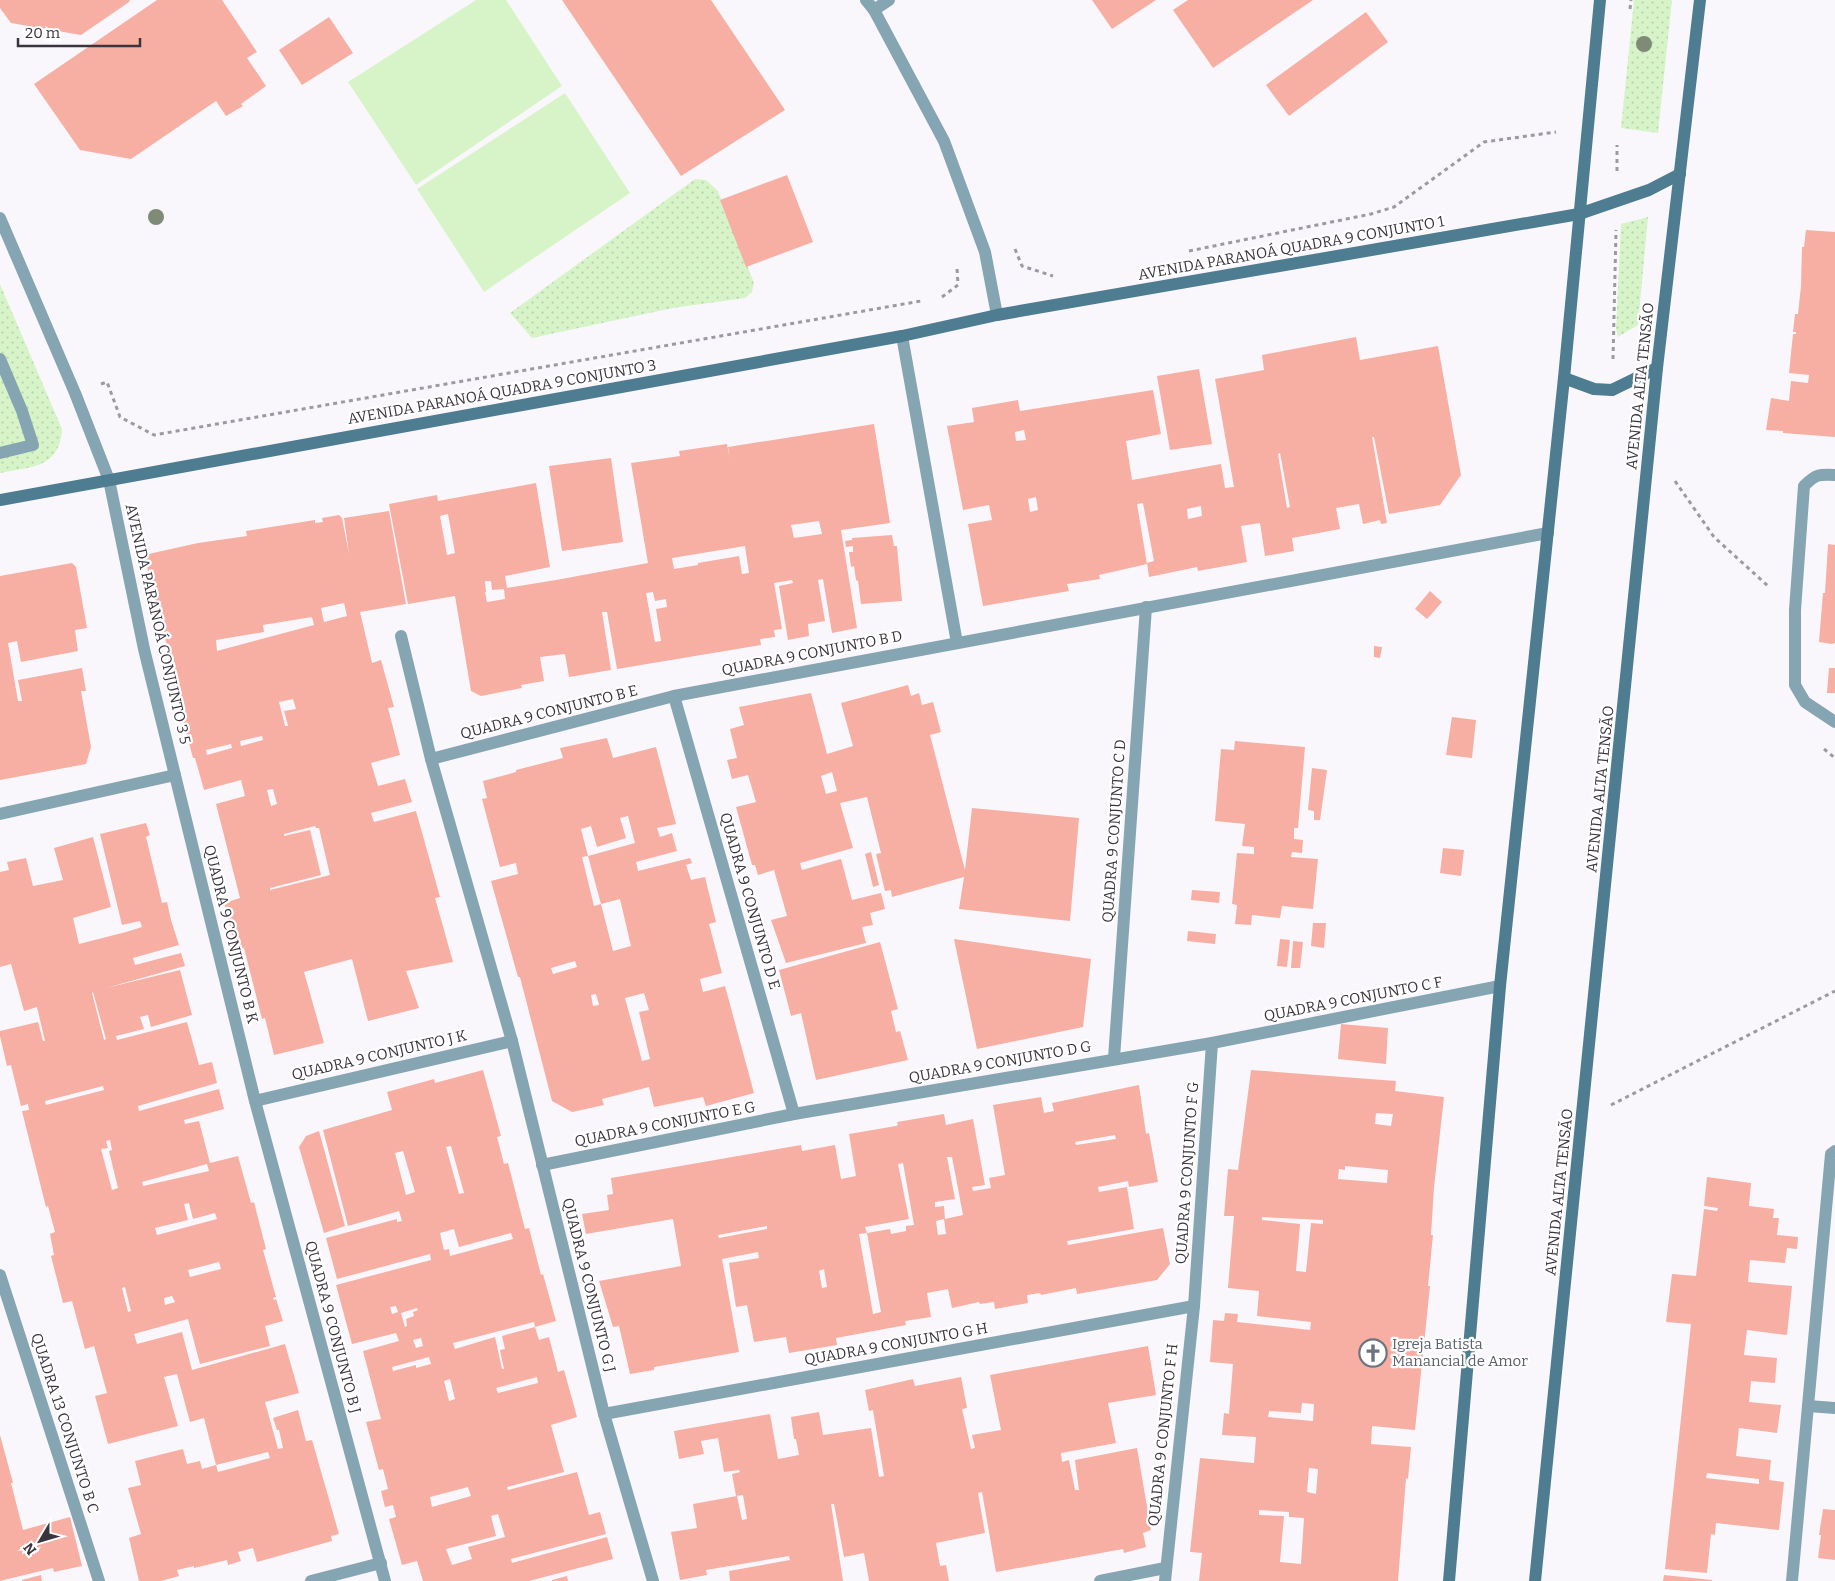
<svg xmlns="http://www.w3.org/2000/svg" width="1835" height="1581" viewBox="0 0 1835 1581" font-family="Bitter,serif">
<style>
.grass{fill:url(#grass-dots)}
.pitch{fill:#d7f4c9}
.building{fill:#f7aea3;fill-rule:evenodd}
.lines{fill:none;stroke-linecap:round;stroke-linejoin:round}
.path{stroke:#9e99a1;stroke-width:3;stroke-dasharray:4 4;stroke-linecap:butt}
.lane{stroke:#86a5b3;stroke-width:12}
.street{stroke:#86a5b3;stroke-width:12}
.secondary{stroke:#4e7c90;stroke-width:12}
.tree{fill:#7f8b77}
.labels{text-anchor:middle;stroke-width:4.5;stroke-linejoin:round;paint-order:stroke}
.street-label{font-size:15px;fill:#3a343e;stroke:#fff}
.worship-label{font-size:15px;fill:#5b616d;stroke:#fff;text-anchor:start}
</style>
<defs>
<pattern id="grass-dots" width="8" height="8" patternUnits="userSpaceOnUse" patternTransform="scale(1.25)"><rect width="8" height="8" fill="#d7f4c9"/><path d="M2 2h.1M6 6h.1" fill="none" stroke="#b9d2ae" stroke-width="1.8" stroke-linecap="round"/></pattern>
</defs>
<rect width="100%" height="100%" fill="#faf7fc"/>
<!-- grass -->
<g class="grass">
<path d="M1634 0H1672L1658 133 1621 128Z"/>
<path d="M695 179 706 180 718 191 754 283 752 292 745 298 673 308 532 338 510 313Z"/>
<path d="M1648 217 1638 325 1618 337 1616 329 1621 224Z"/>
<path d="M0 284 62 429C60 468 31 467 0 473Z"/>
</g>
<!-- pitch -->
<g class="pitch">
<path d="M476 0H506L562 86 416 185 348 82Z"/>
<path d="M565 93 630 193 484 292 417 189Z"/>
</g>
<!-- building -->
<g class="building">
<path d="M0 0H130L129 2 81 35 11 23 0 8Z"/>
<path d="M157 0H222L257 52 247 58 266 86 241 104 243 106 226 116 216 101 131 159 80 150 34 84Z"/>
<path d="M562 0H711L785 110 681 176Z"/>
<path d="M1092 0H1156L1112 29Z"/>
<path d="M1188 0H1313L1213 68 1173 10Z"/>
<path d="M1366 12 1388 42 1289 116 1266 85Z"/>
<path d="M329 17 353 53 302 85 279 50Z"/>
<path d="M787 175 813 242 746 267 720 200Z"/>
<path d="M1806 230 1835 232V437L1783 433V431L1766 430 1771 398 1789 401 1791 381 1808 383 1809 375 1789 373 1793 334H1796V332H1793L1795 314H1798L1801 286 1802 247H1804Z"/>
<path d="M1356 337 1360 360 1438 346 1461 475 1440 505 1389 514 1374 437H1372L1387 523 1381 524 1380 520 1363 524 1359 504 1336 508 1340 529 1292 538 1294 551 1265 556 1260 523 1241 526 1247 562 1198 571 1197 567 1149 577 1147 563 1154 561 1143 503 1137 504 1147 564 1099 575 1100 579 1067 584 1069 591 983 606 968 524 992 520 989 505 963 510 947 426 974 422 972 408 1018 400 1020 411 1153 390 1161 434 1126 441 1132 480 1221 464 1225 488 1234 487 1215 379 1264 370 1262 355ZM1024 430 1026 440 1016 441 1015 432ZM1280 453 1290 507 1287 508 1278 454ZM1036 497 1038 510 1030 512 1028 499ZM1201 506 1202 516 1188 519 1187 509Z"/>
<path d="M1199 369 1212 444 1170 450 1157 376Z"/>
<path d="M874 424 890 523 841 530 857 628 832 633 823 579 818 580 825 621 808 624 809 636 788 640 779 586 793 583 792 580 774 583 782 629 774 630 775 637 760 639 761 645 617 669 607 612H602L611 670 569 677 565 654 540 657 544 681 521 685 522 688 481 696 471 691 455 596 408 604 389 504 437 495 438 501 536 483 550 567 505 576 507 588 556 580 648 563 631 463 680 456 679 451 727 444 730 460 728 447ZM448 514 455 553 447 555 440 516ZM819 521 822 534 794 538 791 525ZM745 546 749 573 742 574 739 556 698 563V565L674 569 672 558ZM485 581H491L492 590 504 589 505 599 487 602 485 592H486ZM653 592 655 601 666 599 667 607 656 609 661 641 655 642 646 593Z"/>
<path d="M611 458 623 542 562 551 549 466Z"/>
<path d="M389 511 406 604 360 612 372 663 381 660 394 707 388 708 400 755 371 763 378 786 405 779 412 802 371 813 374 822 416 811 440 897 435 898 453 962 406 971 419 1008 368 1021 352 959 304 972 324 1043 274 1055 265 1018 262 1019 244 948 236 950 224 903 240 898 216 804 245 796 241 780 204 790 195 758H193L168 663 171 662 144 555 198 543 247 536 246 531 315 520V523L323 522 322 518 339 515 342 518 349 554 344 518ZM344 603 347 616 324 622 321 608ZM312 617 314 625 217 651 216 640 264 632 263 625ZM293 699 296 709 284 711 288 726H285L279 702ZM262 736 263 740 241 746 240 741ZM231 744 232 748 207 755 206 750ZM273 789 277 804 271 806 267 790ZM315 826 316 828H319L330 875 270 890V888L321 875 310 830 284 836V834Z"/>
<path d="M892 535 894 546H897L902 601 861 604 858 581 856 580 854 566 851 567 849 552H853V546L846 547 845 541 852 540V538Z"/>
<path d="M1828 544 1835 545V643L1832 644 1819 642 1823 593H1825Z"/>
<path d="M72 563 76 567 87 628 75 630 78 651 21 662 17 641 8 643 18 701H22L18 680 82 668 86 691H81L91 747 86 764 0 780V576Z"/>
<path d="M1430 591 1442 602 1427 619 1415 609Z"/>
<path d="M1374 646 1382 647 1380 658 1374 657Z"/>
<path d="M1829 668H1835V693H1827Z"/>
<path d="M908 685 911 696 919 693 922 705 933 702 941 732 930 735 965 870 972 808 1079 818 1070 921 959 909 964 877 892 897 891 890 885 891 876 854 881 853 867 797 840 803 853 848 800 863 802 870 841 859 852 900 881 893 885 909 870 913 873 925 862 927 866 943 786 963 771 920 787 916 774 870 758 875 755 865H752L736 807 756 802 748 775 732 779 727 760 737 758 730 729 744 725 739 707 811 693 827 754 853 746 841 703ZM832 772 837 791 826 794 821 776Z"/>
<path d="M1452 717 1476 720 1472 758 1446 755Z"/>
<path d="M607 738 613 758 656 747 676 824 657 828 660 837 672 833 677 851 636 862 638 871 690 858 692 863 686 865 691 880 705 877 716 922 709 924 722 973 700 979 703 992 725 986 754 1093 706 1106 703 1097 654 1107 649 1087 602 1099 604 1105 572 1112 552 1101 520 977H518L491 881 518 874 516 863 500 867 482 799 487 798 483 781 516 772V770L563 758 560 748ZM628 816 635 843 588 856 601 904 620 899 631 946 613 951 601 904 594 906 582 857 588 856 581 829 591 826 597 847 626 838 620 818ZM575 961 577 967 553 974 551 968ZM644 993 649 1010 639 1012 650 1059 642 1061 625 998ZM596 994 599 1005 593 1006 591 995Z"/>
<path d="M1235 741 1305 747 1298 828H1294V839L1303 840 1302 853 1292 852 1291 857 1318 859 1313 909 1282 906 1280 918 1252 915 1251 925 1235 924 1237 905 1232 904 1237 853 1254 854V847L1242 846 1245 824 1215 821 1221 749 1234 750Z"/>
<path d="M1312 768 1327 770 1320 820H1314V811L1308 810Z"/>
<path d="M146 823 150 835 146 837 162 903 167 902 171 920 179 945 133 958 135 965 181 953 185 966 106 988 180 970 192 1015 151 1027 148 1015 140 1017 144 1029 116 1036 117 1040 187 1022 199 1065 212 1062 217 1083 138 1106 139 1111 219 1089 224 1109 184 1120 185 1124 199 1121 210 1163 238 1156 251 1203 254 1202 266 1249 263 1250 276 1297 273 1298 274 1300 276 1299 283 1321 265 1326 270 1346 200 1364 188 1319 134 1334 137 1344 182 1332 192 1370 285 1344 299 1393 265 1402 278 1449 283 1448 279 1430H277L273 1418 298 1410 306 1441 312 1440 339 1534 331 1536 332 1541 257 1562 253 1548 238 1552 241 1561 228 1565 227 1560 194 1568V1566L177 1570 179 1576 161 1581H139L129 1538 141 1534 128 1488 141 1485 135 1461 183 1449 187 1464 200 1461 202 1469 216 1465 218 1472 270 1458 268 1452 216 1465 204 1418 190 1422 177 1374 164 1377 178 1426 108 1444 95 1396 107 1393 94 1346 85 1349 72 1301 63 1303 51 1256 54 1255 50 1234 55 1232 48 1206 46 1207 22 1111 29 1110 28 1104 21 1106 11 1065 7 1066 0 1036V1031L38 1022 43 1041H45L37 1007 24 1011 11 964 0 967V872L9 870 7 862 26 858 33 886 63 880 54 848 93 837 111 907 73 918 79 944 126 932 142 927 140 921 122 925 100 834ZM93 992 106 1039 104 1040 92 993ZM103 1086 104 1090 46 1105 45 1101ZM110 1140 112 1150 109 1151 118 1188 112 1190 101 1149 108 1148 106 1141ZM207 1164 209 1171 143 1186 142 1182ZM189 1203 193 1219 215 1213 217 1219 157 1235 155 1228 188 1220 184 1204ZM219 1262 221 1269 190 1277 188 1270ZM125 1287 131 1311 128 1312 122 1288ZM172 1296 175 1302 165 1305 164 1298Z"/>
<path d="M1443 848 1464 850 1461 876 1440 873Z"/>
<path d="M871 852 879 885 873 887 865 854Z"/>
<path d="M1192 890 1220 892 1219 903 1191 900Z"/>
<path d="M1313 923H1326L1324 948 1311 946Z"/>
<path d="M1188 931 1216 934 1215 944 1187 941Z"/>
<path d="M954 939 1091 959 1083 1027 977 1049Z"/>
<path d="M1280 939 1290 940 1287 967 1277 966Z"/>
<path d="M1293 941 1303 942 1300 968H1291Z"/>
<path d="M880 942 898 1009 891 1011 896 1032 900 1031 908 1060 816 1080 801 1013 791 1016 779 970Z"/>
<path d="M1341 1024 1388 1028 1386 1064 1338 1059Z"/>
<path d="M483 1070 501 1136 497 1137 504 1164 508 1163 525 1229 529 1228 541 1275 543 1274 556 1321 535 1327 534 1322 453 1343 455 1349 495 1337 502 1369H504L500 1350 505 1349 502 1336 535 1327 539 1340 549 1337 558 1372 564 1370 577 1417 551 1425 564 1472 507 1487 508 1490 577 1472 589 1515 600 1512 606 1534 511 1559 512 1563 607 1537 613 1559 529 1581H423L417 1561 402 1565 389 1519 396 1517 393 1505 385 1507 381 1491 388 1489 383 1469 379 1470 366 1422 381 1419 363 1351 399 1341 396 1333 352 1344 336 1285 431 1260 430 1254 337 1279 326 1238 397 1219V1222L402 1221 399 1211 348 1226 323 1130 392 1110 387 1092 434 1079 435 1083ZM451 1146 464 1193 459 1194 446 1147ZM403 1151 415 1192 406 1195 395 1153ZM454 1229 459 1247 511 1233 513 1239 450 1256 449 1249 444 1250 440 1233ZM396 1306 398 1312 392 1314 390 1307ZM417 1308 418 1310 413 1312 414 1316 406 1319 407 1326 405 1327 401 1313ZM421 1338 423 1346 416 1348 413 1340ZM429 1357 431 1364 416 1368V1365L393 1371 392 1367ZM537 1377 538 1383 498 1393 496 1388ZM450 1379 455 1399 449 1401 444 1381ZM468 1487 471 1496 432 1507 430 1497ZM498 1514 505 1537 468 1547 472 1559 452 1565 446 1549 496 1536 491 1516Z"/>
<path d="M1251 1070 1396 1081 1395 1091 1444 1097 1434 1187 1431 1235H1433L1428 1286H1430L1415 1430 1372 1426 1371 1444 1411 1447 1408 1479 1406 1478 1398 1581H1199L1202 1553 1190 1552 1200 1458 1254 1463 1256 1437 1222 1435 1224 1413 1229 1414 1233 1364 1210 1362 1213 1320 1224 1321 1225 1313 1238 1314 1237 1322 1310 1330 1311 1322 1257 1316 1259 1291 1228 1288 1234 1216H1224L1228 1169 1238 1170ZM1376 1113 1393 1114 1391 1126 1375 1124ZM1345 1166 1388 1170 1387 1183 1338 1179 1339 1169 1345 1170ZM1262 1217 1323 1220V1224L1311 1223 1306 1272 1296 1271 1300 1224 1262 1220ZM1302 1403 1314 1404 1313 1421 1268 1417 1269 1411 1301 1413ZM1309 1468 1318 1469 1316 1494 1307 1492ZM1259 1510 1289 1512V1517L1304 1518 1301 1564 1280 1562 1284 1516 1259 1515Z"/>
<path d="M1139 1085 1146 1134 1149 1133 1158 1182 1129 1187 1128 1181 1098 1187 1099 1192 1127 1187 1134 1229 1067 1241 1068 1245 1163 1228 1170 1264 1157 1280 1077 1294 1076 1288 1041 1295 1040 1293 1027 1295 1028 1303 995 1309 994 1302 980 1304 979 1302 952 1308 948 1289 927 1293 931 1317 905 1321 906 1325 836 1338 837 1345 789 1353 786 1337 754 1342 747 1305 736 1307 729 1263 759 1258 758 1252 722 1259 739 1352 654 1367V1370L630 1374 619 1326 613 1327 599 1281 681 1266 673 1219 586 1234 582 1214 609 1210 607 1195 613 1194 611 1178 801 1145 802 1151 835 1145 841 1179 856 1176 849 1134 896 1126 898 1125 897 1122 944 1114 946 1125 973 1119 985 1185 972 1187 973 1191 991 1188 989 1178 1005 1175 993 1105 1041 1097 1044 1113 1054 1111 1052 1103ZM1115 1135 1116 1139 1076 1145 1075 1142ZM947 1157H952L963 1215 945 1219 944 1206 935 1207V1202L955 1199ZM903 1163 914 1225 906 1226V1231L891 1234 890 1229 867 1233 865 1227 909 1219 898 1164ZM944 1219 946 1234 938 1235 936 1221ZM767 1226V1229L719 1238 718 1235ZM867 1233 881 1312 873 1314 859 1234ZM824 1269 827 1287 822 1288 819 1271Z"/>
<path d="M319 1131 345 1226 324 1233 299 1147 306 1136Z"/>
<path d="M1707 1177 1751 1183 1749 1206 1774 1209 1773 1218H1779L1777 1235 1798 1237 1797 1249 1787 1248 1785 1263 1750 1260 1748 1282 1792 1286 1787 1335 1747 1330 1744 1355 1777 1358 1775 1383 1751 1381 1749 1402 1781 1405 1777 1433 1739 1428 1736 1456 1771 1460 1769 1480 1784 1482 1779 1530 1716 1523 1715 1535 1711 1534 1707 1573 1665 1569 1691 1324 1666 1322 1672 1274 1696 1276 1704 1209 1717 1211 1718 1208 1704 1206ZM1707 1473 1759 1479V1484L1706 1478Z"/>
<path d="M1148 1346 1156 1395 1108 1403 1116 1443 1061 1453 1062 1462 1069 1460 1075 1490H1079L1075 1460 1137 1448 1151 1530 1143 1533 1146 1547 1124 1553 1123 1549 996 1572 982 1492 978 1493 985 1533 936 1543 940 1566 946 1565 949 1581H869L864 1553 844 1557 834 1504H831L843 1581H730L729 1571 790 1560 789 1556 706 1570 707 1575 680 1580 671 1532 697 1528 693 1504 737 1496 742 1520 747 1519 743 1495 736 1496 732 1474 740 1472 739 1470 724 1472 718 1438 701 1441 704 1454 679 1459 674 1431 770 1414 778 1459 799 1455 796 1439H794L791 1417 819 1412 823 1435 871 1428 879 1477 884 1476 873 1410 869 1411 865 1390 913 1379 915 1386 961 1377 967 1408 962 1409 971 1449 975 1448 972 1435 1001 1430 990 1375Z"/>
<path d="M0 1435 13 1483H11L23 1530 70 1517 82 1566 54 1572 53 1568 0 1581Z"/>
<path d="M1823 1509 1835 1510V1560L1818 1558 1821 1535H1819Z"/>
<path d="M41 1575 42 1581H22V1580Z"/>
<path d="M1664 1575 1712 1580V1581H1663Z"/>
<path d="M567 1576 568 1581H552V1580Z"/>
</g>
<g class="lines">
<!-- path -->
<g class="path">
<path d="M1630 9 1631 0"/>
<path d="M1617 171V145"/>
<path d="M1015 249 1022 266 1053 276"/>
<path d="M1189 251 1371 214 1394 207 1484 142 1556 132"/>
<path d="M942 297 958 285 957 268"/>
<path d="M1613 359 1616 230"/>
<path d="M101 384 107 382 120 417 154 435 921 301"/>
<path d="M1675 481 1714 537 1768 586"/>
<path d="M1824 749 1835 758"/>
<path d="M1611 1105 1835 991"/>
</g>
<!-- lane -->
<g class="lane">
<path d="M866 0 874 10 944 141 985 252 997 315"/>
<path d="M874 10 889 0"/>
</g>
<!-- street -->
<g class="street">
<path d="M0 218 75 393 109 480 144 649 255 1101 385 1581"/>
<path d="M902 336 957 643"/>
<path d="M0 359 22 411 33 445 0 453"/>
<path d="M1835 475C1819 474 1816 474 1804 486L1795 610V685L1805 702 1835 722"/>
<path d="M401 636 431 759 512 1041 604 1414 653 1581"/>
<path d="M674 696 794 1114"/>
<path d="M431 759 674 696 1548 533"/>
<path d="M0 814 175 775"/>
<path d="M1114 1058 1146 607"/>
<path d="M255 1101 512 1041"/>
<path d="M542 1165 794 1114 1212 1043 1500 986"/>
<path d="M0 1275 99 1581"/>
<path d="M1808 1406 1835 1408"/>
<path d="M604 1414 1194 1306"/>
<path d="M311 1581 381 1563"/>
<path d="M1100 1581 1165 1568"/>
<path d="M1165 1581 1194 1306 1212 1043"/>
<path d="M1792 1581 1831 1154 1835 1151"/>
</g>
<!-- secondary -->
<g class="secondary">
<path d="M1564 378 1594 389 1612 390 1657 368"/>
<path d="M0 500 902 336 997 315 1579 214 1649 190 1680 174"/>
<path d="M1449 1581 1500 986 1564 378 1600 0"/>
<path d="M1535 1581 1657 368 1700 0"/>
</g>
</g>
<!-- trees -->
<g class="tree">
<circle cx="1644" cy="44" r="8"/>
<circle cx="156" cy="217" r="8"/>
</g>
<!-- icons -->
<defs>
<g id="church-ring" transform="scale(1.4375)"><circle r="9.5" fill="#fff" stroke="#6b7280" stroke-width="1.5"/><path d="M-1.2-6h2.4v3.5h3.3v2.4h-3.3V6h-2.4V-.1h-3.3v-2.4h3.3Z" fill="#6b7280"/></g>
</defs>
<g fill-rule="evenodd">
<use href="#church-ring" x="1373" y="1353"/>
</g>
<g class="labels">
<!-- street labels -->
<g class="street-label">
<text transform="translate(1291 248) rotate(-10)" y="5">AVENIDA PARANOÁ QUADRA 9 CONJUNTO 1</text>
<text transform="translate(1640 386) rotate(-84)" y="5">AVENIDA ALTA TENSÃO</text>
<text transform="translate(502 392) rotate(-10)" y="5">AVENIDA PARANOÁ QUADRA 9 CONJUNTO 3</text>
<text transform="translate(158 624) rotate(77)" y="5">AVENIDA PARANOÁ CONJUNTO 3 5</text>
<text transform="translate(812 653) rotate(-11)" y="5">QUADRA 9 CONJUNTO B D</text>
<text transform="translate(549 712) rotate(-14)" y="5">QUADRA 9 CONJUNTO B E</text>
<text transform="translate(1600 789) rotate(-84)" y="5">AVENIDA ALTA TENSÃO</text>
<text transform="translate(1114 831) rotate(-86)" y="5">QUADRA 9 CONJUNTO C D</text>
<text transform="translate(750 901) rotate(74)" y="5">QUADRA 9 CONJUNTO D E</text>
<text transform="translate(231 934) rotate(76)" y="5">QUADRA 9 CONJUNTO B K</text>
<text transform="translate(1353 999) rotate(-11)" y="5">QUADRA 9 CONJUNTO C F</text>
<text transform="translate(379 1055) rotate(-13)" y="5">QUADRA 9 CONJUNTO J K</text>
<text transform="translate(1000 1062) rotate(-10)" y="5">QUADRA 9 CONJUNTO D G</text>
<text transform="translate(665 1124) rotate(-11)" y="5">QUADRA 9 CONJUNTO E G</text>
<text transform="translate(1187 1173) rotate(-86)" y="5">QUADRA 9 CONJUNTO F G</text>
<text transform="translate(1559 1192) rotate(-84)" y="5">AVENIDA ALTA TENSÃO</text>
<text transform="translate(589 1285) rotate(76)" y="5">QUADRA 9 CONJUNTO G J</text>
<text transform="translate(333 1327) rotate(75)" y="5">QUADRA 9 CONJUNTO B J</text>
<text transform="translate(896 1344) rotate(-10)" y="5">QUADRA 9 CONJUNTO G H</text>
<text transform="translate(65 1423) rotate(72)" y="5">QUADRA 13 CONJUNTO B C</text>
<text transform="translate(1163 1435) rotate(-84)" y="5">QUADRA 9 CONJUNTO F H</text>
</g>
<!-- worship labels -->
<g class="worship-label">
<text x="1392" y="1349">Igreja Batista<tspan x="1392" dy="17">Manancial de Amor</tspan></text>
</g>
</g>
<!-- north arrow -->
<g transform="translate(40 1541) rotate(232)" stroke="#ffffff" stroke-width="4" paint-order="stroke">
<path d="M0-4L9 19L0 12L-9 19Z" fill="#3a343e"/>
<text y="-8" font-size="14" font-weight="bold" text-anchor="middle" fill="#3a343e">N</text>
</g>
<!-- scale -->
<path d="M18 38v8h122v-8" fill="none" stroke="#3a343e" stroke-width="2.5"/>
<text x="25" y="38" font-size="15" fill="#3a343e" stroke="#ffffff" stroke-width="4" paint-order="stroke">20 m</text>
</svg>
